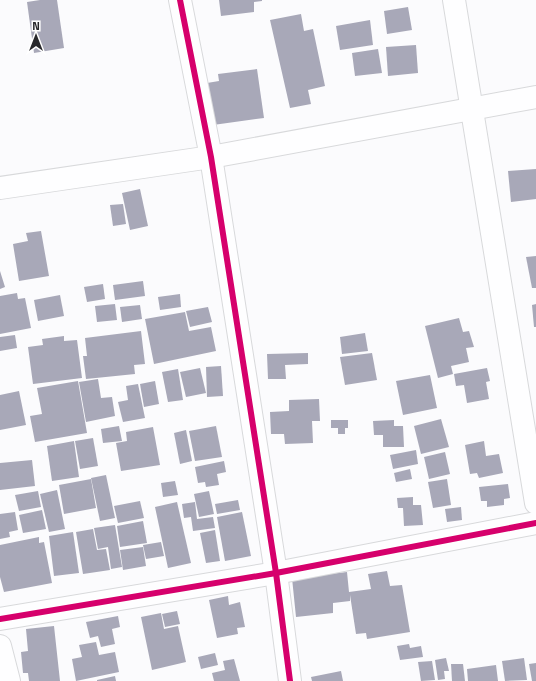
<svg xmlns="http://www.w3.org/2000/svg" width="536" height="681" viewBox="0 0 536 681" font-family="'Titillium Web',sans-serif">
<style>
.building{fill:#a8a8b8}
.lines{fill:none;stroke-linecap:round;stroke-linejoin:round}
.minor-casing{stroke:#d8d9db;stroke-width:24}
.minor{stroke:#fefeff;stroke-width:22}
.cycleway-casing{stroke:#fff;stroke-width:8}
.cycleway{stroke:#d6006c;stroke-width:6}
</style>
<rect width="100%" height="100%" fill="#fbfbfd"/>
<!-- building -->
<g class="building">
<path d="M40 0H57L64 48 34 53 27 2Z"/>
<path d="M219 0H262V1L254 2V12L221 16Z"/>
<path d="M408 7 412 30 387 34 384 11Z"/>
<path d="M301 14 304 31 313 29 325 86 308 90 311 104 290 108 270 20Z"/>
<path d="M370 20 373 45 340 50 336 26Z"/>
<path d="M416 45 418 73 388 76 386 47Z"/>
<path d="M378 49 382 73 355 76 352 53Z"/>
<path d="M257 69 264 118 213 125 207 83 219 81 218 74Z"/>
<path d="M536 169V199L511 202 508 171Z"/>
<path d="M140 189 148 226 130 230 122 193Z"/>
<path d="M123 204 126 224 113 226 110 205Z"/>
<path d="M41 231 49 276 19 281 13 244 28 241 26 233Z"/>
<path d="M536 256V288H532L526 257Z"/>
<path d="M0 271 5 287 0 289Z"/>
<path d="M143 281 145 296 115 300 113 285Z"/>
<path d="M103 284 105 299 87 302 84 287Z"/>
<path d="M17 293 18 299 25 298 31 328 0 334V296Z"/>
<path d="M180 294 181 307 160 310 158 297Z"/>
<path d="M60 295 64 316 38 321 34 300Z"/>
<path d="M115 304 117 320 97 322 95 306Z"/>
<path d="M536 304V327H534L532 305Z"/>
<path d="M140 305 142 319 122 322 120 307Z"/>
<path d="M208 307 212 322 190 327 186 311Z"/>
<path d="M185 312 189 331 211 327 216 351 154 364 145 319Z"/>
<path d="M459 318 463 332 469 331 474 347 466 348 469 362 451 366 453 374 438 378 425 326Z"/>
<path d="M141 331 145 364 134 365 135 374 86 379 83 356H87L85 338Z"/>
<path d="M365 333 368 351 342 354 340 337Z"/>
<path d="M15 335 17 348 0 351V337Z"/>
<path d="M64 336V341L77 340 82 378 33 384 28 347 43 345 42 339Z"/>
<path d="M308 353V364L285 365 286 379H268L267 354Z"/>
<path d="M372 353 377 380 345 385 340 357Z"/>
<path d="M221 366 223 396 207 397 206 367Z"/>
<path d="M200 368 206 393 186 397 180 372Z"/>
<path d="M487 368 490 381 486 382 489 399 467 403 464 385 456 386 454 374Z"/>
<path d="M178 369 183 400 168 402 162 372Z"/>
<path d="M430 375 437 408 403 415 396 381Z"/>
<path d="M98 379 101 398 112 397 115 416 86 422 79 382Z"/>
<path d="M78 381 87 433 35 442 30 416 42 414 37 388Z"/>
<path d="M155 381 159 404 144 407 140 384Z"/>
<path d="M138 384 145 418 123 422 118 402 128 400 126 386Z"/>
<path d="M19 391 26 425 0 430V395Z"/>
<path d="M319 399 320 421H312L313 443 285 444 284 434H271L270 412 289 411V400Z"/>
<path d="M441 419 449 447 421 454 414 426Z"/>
<path d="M331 420H348V428H345V434H338V428H331Z"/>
<path d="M394 420V426H403L404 447H383V435H374L373 421Z"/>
<path d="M119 426 122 441 103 443 101 429Z"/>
<path d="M216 426 222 457 195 461 189 431Z"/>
<path d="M153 427 160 465 121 471 116 443 127 441 126 432Z"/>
<path d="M186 430 192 461 180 464 174 433Z"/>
<path d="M93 438 98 466 80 469 75 441Z"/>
<path d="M74 441 79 477 52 481 47 446Z"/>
<path d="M484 441 486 456 499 454 503 473 479 478 477 473 470 474 465 445Z"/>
<path d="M416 450 418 464 393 469 390 455Z"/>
<path d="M445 452 450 474 429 479 424 457Z"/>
<path d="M32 460 35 486 0 490V463Z"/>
<path d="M224 461 226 472 217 474 219 485 206 487 205 482 198 483 195 467Z"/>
<path d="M410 469 412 479 396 482 394 473Z"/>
<path d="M106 475 115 518 100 521 91 478Z"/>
<path d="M91 479 96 508 64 514 59 485Z"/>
<path d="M447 479 451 505 433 508 428 482Z"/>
<path d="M175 481 178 495 163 497 161 483Z"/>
<path d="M508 484 510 498 504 499V505L487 507V501H481L479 487Z"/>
<path d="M57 490 65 529 49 532 40 494Z"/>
<path d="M38 491 41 507 19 511 15 495Z"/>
<path d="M209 491 214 514 199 517 194 494Z"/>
<path d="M413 497V505H421L423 525 404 526 403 508H398L397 498Z"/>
<path d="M238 500 240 510 217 514 215 504Z"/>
<path d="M140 501 144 518 118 523 114 506Z"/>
<path d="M177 502 191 563 168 568 155 507Z"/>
<path d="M195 502 197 519 213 517 215 528 193 531 191 517 184 518 182 504Z"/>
<path d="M461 507 462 520 447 522 445 509Z"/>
<path d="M42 510 46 529 23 533 19 515Z"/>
<path d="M15 512 18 530 9 532 10 537 0 539V514Z"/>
<path d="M242 512 251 556 225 561 217 517Z"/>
<path d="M143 521 147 543 120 547 117 526Z"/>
<path d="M115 525 122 567 111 569 108 547 98 549 94 528Z"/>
<path d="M93 529 97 550 106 549 110 570 83 574 76 532Z"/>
<path d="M215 530 220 561 206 563 200 533Z"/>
<path d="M73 532 79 573 54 576 49 536Z"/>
<path d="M39 537V543L44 542 52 583 4 592 0 577V545Z"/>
<path d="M161 542 164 556 146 559 143 545Z"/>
<path d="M143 547 146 566 123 570 120 550Z"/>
<path d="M387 571 390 586 402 585 410 632 367 639 366 633 356 634 350 595V601L333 603V613L296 617 292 578 347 572 349 592 371 589 368 574Z"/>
<path d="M228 596 229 605 240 602 245 627 237 628 238 634 217 638 209 600Z"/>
<path d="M177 611 180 624 165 627 162 614Z"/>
<path d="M161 613 164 629 178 626 186 662 152 670 141 617Z"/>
<path d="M118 616 120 627 112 629 115 644 101 647 98 636 90 638 86 622Z"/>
<path d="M54 626 60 681H29L28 673H23L21 652 28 651 26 629Z"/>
<path d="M96 642 99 655 115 652 119 672 76 681 72 659 82 657 79 645Z"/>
<path d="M409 644 410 648 421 646 423 657 400 660 397 646Z"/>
<path d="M215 653 218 665 201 669 198 657Z"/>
<path d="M446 658 449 671H444L445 679 438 680 435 660Z"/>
<path d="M524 658 527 680 505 681 502 661Z"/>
<path d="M234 659 240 681H214L212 673 225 670 223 661Z"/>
<path d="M432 661 435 680 421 681 418 662Z"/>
<path d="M536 663V681H532L529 664Z"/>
<path d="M451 664H463L465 681H452Z"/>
<path d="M496 665 498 681H468L467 669Z"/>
<path d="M341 671 343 681H312L311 677Z"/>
<path d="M115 676 116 681H97V680Z"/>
</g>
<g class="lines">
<!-- minor casing -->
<g class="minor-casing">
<g id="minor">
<path d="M180 0 211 157 276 573 290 681"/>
<path d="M454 0 536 503"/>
<path d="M0 188 211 157 536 97"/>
<path d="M0 619 276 573 536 523"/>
<path d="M0 646 9 681"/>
</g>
</g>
<!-- minor -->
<use href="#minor" class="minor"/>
<!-- cycleway casing -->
<g class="cycleway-casing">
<g id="cycleway">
<path d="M180 0 211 157 276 573 290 681"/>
<path d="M0 619 276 573 536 523"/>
</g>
</g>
<!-- cycleway -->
<use href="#cycleway" class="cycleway"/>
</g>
<!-- north arrow -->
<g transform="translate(36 36)" stroke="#ffffff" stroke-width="3" paint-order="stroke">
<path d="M0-3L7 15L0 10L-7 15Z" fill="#28282b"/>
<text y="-6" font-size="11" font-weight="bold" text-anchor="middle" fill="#28282b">N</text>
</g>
</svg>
